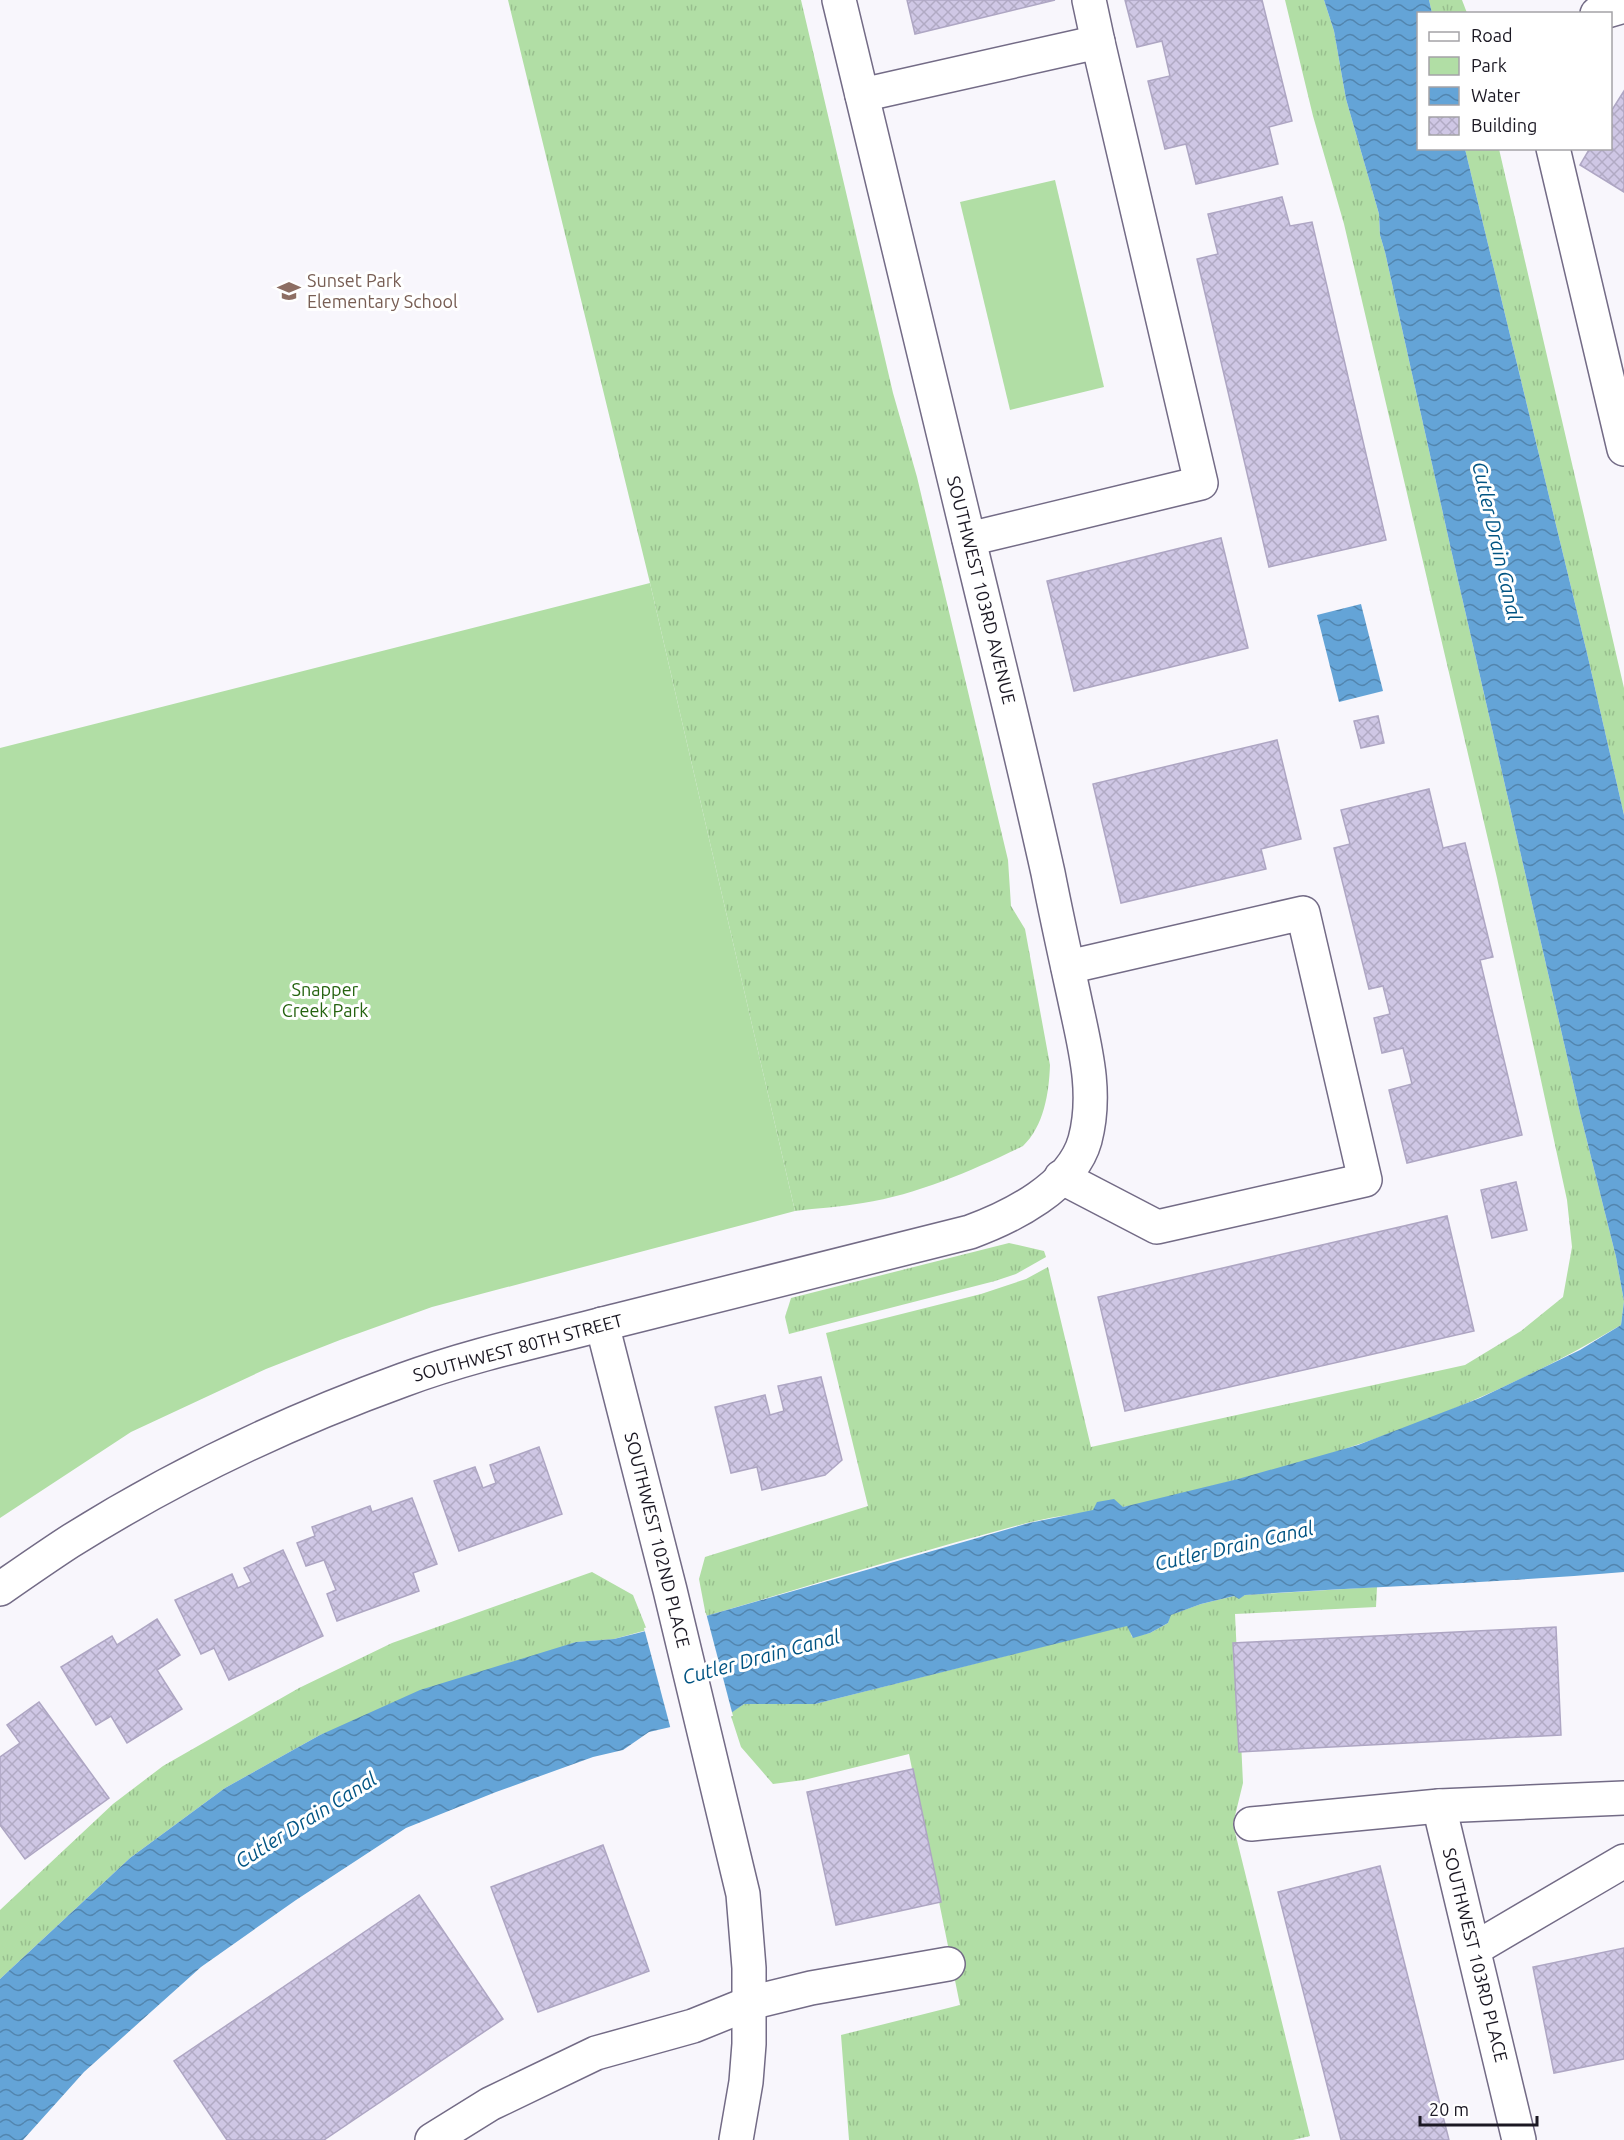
<svg xmlns="http://www.w3.org/2000/svg" width="1624" height="2140" viewBox="0 0 1624 2140" font-family="Ubuntu,sans-serif">
<style>
.grass{fill:url(#grass-tufts)}
.park{fill:#b1dea5}
.water{fill:url(#water-waves)}
.pier{fill:#f8f6fc}
.building{fill:url(#building-cross-hatch);stroke:#aea6c3;stroke-width:1.5}
.lines{fill:none;stroke-linecap:round;stroke-linejoin:round}
.minor-casing{stroke:#736b86;stroke-width:36}
.minor{stroke:#fff;stroke-width:33}
.labels{text-anchor:middle;stroke-width:6;stroke-linejoin:round;paint-order:stroke}
.education-label{font-size:18px;fill:#785e54;stroke:#fff;text-anchor:start}
.street-label{font-size:18px;fill:#1b1823;stroke:#fff}
.park-label{font-size:18px;fill:#256310;stroke:#fff}
.water-label{font-size:20px;font-style:italic;fill:#015483;stroke:#fff}
</style>
<defs>
<pattern id="grass-tufts" width="24" height="20" patternUnits="userSpaceOnUse" patternTransform="scale(1.5)"><rect width="24" height="20" fill="#b1dea5"/><path d="M3 7l-1-3M5 7V3M7 7l1-3M15 17l-1-3M17 17v-4M19 17l1-3" fill="none" stroke="#98be8e"/></pattern>
<pattern id="water-waves" width="16" height="10" patternUnits="userSpaceOnUse" patternTransform="scale(1.5)"><rect width="16" height="10" fill="#64a4d7"/><path d="M0 5q4-4 8 0t8 0" fill="none" stroke="#5285ae"/></pattern>
<pattern id="building-cross-hatch" width="8" height="8" patternUnits="userSpaceOnUse" patternTransform="scale(1.5)"><rect width="8" height="8" fill="#cfc7e5"/><path d="M0 0l8 8M0 8l8-8" fill="none" stroke="#b1aac4"/></pattern>
</defs>
<rect width="100%" height="100%" fill="#f8f6fc"/>
<!-- grass -->
<g class="grass">
<path d="M508 0H801L893 393 917 477 1008 860 1011 906 1025 929 1050 1065C1049 1093 1044 1126 1023 1146 973 1170 919 1194 863 1203 841 1207 817 1208 795 1211L650 583Z"/>
<path d="M1285 0H1324L1334 31 1346 99 1379 214 1380 235 1385 252 1450 545 1580 1113 1616 1257 1624 1301 1621 1325C1502 1396 1370 1447 1236 1480 1199 1489 1161 1500 1123 1507 1091 1512 1059 1515 1027 1523 920 1551 813 1585 706 1616L699 1579 705 1557 868 1506 826 1333 981 1294 1026 1279 1048 1267 1091 1447 1465 1365 1521 1331 1563 1297 1572 1247 1567 1200 1497 878 1344 224 1313 116Z"/>
<path d="M1429 0H1462L1467 13H1432Z"/>
<path d="M1465 149H1499L1624 688V815L1587 653Z"/>
<path d="M1009 1243 1044 1251 1046 1257 1016 1274 995 1281 789 1334 785 1317 791 1298Z"/>
<path d="M592 1572 633 1595 647 1630 614 1639 576 1642 320 1735 225 1788 130 1858 0 1979V1910L113 1804 163 1766 299 1688 392 1643Z"/>
<path d="M1377 1587 1376 1607 1235 1614 1243 1783 1233 1824 1310 2136 1293 2140H849L841 2035 960 2005 909 1754 804 1780 773 1784 741 1747 730 1713 744 1704H815L1128 1625 1132 1637 1150 1633 1168 1623 1170 1615 1201 1604 1234 1596 1239 1598 1245 1595Z"/>
</g>
<!-- park -->
<g class="park">
<path d="M1055 180 1104 387 1010 410 960 202Z"/>
<path d="M650 583 795 1211 432 1307 340 1340 266 1369 131 1432 0 1518V748Z"/>
</g>
<!-- water -->
<g class="water">
<path d="M1324 0H1429L1432 13 1418 14V148L1465 149 1587 653 1624 815V1572C1498 1583 1372 1586 1245 1595L1239 1599 1234 1596 1201 1604 1171 1615 1168 1623 1150 1633 1133 1638 1127 1626 815 1704H744L731 1713 649 1732 623 1750 593 1757 496 1792 406 1828 296 1900 201 1967 84 2072 23 2140H0V1979L130 1858 225 1788 320 1735 420 1690 576 1642 614 1639 706 1616 1029 1523 1093 1510 1097 1502 1114 1499 1123 1507 1238 1479 1358 1445 1480 1398 1580 1350 1621 1325 1624 1301 1616 1257 1580 1113 1450 545 1385 252 1380 235 1379 214 1346 99 1334 31Z"/>
<path d="M1361 604 1383 691 1339 702 1317 615Z"/>
</g>
<!-- pier -->
<path class="pier" d="M706 1613 733 1716 671 1730 644 1628Z"/>
<!-- building -->
<g class="building">
<path d="M907 0H1055L915 34Z"/>
<path d="M1125 0H1262L1292 121 1269 127 1278 164 1196 184 1186 144 1165 149 1148 81 1170 76 1162 41 1137 47Z"/>
<path d="M1624 91V192L1580 165 1590 148H1610V113Z"/>
<path d="M1282 197 1290 226 1312 222 1386 540 1269 567 1197 259 1218 254 1208 214Z"/>
<path d="M1221 538 1248 648 1074 691 1047 581Z"/>
<path d="M1378 716 1384 743 1361 748 1354 721Z"/>
<path d="M1277 740 1301 839 1261 849 1266 869 1121 903 1093 784Z"/>
<path d="M1429 789 1443 848 1465 843 1493 957 1480 960 1522 1135 1407 1163 1389 1090 1412 1084 1403 1048 1382 1053 1374 1018 1390 1014 1383 986 1369 989 1334 848 1350 844 1341 810Z"/>
<path d="M1516 1182 1527 1230 1492 1238 1481 1190Z"/>
<path d="M1447 1216 1474 1331 1125 1411 1098 1297Z"/>
<path d="M821 1377 842 1460 825 1475 762 1490 757 1467 731 1473 715 1407 765 1395 770 1415 784 1411 778 1386Z"/>
<path d="M539 1447 562 1514 459 1551 434 1481 475 1467 483 1488 496 1483 490 1465Z"/>
<path d="M412 1498 437 1564 413 1573 419 1591 337 1621 327 1594 336 1590 324 1560 306 1566 297 1543 315 1536 312 1527 370 1506 372 1512Z"/>
<path d="M283 1550 323 1636 229 1680 214 1648 201 1654 175 1600 232 1574 238 1588 251 1582 244 1568Z"/>
<path d="M157 1619 180 1655 157 1670 182 1709 127 1743 111 1716 96 1725 61 1667 112 1636 117 1645Z"/>
<path d="M1556 1627 1561 1735 1239 1752 1233 1643Z"/>
<path d="M39 1702 109 1798 25 1859 0 1825V1757L20 1743 7 1725Z"/>
<path d="M913 1769 941 1902 836 1925 807 1792Z"/>
<path d="M603 1845 649 1971 538 2012 491 1887Z"/>
<path d="M1380 1866 1449 2140H1341L1278 1892Z"/>
<path d="M419 1895 503 2019 324 2140H227L174 2061Z"/>
<path d="M1624 1948V2059L1554 2073 1533 1967Z"/>
</g>
<g class="lines">
<!-- minor casing -->
<g class="minor-casing">
<g id="minor">
<path d="M1089 0 1098 42"/>
<path d="M1597 14 1624 6"/>
<path d="M862 95 1098 42 1201 483 969 539"/>
<path d="M1553 148 1624 449"/>
<path d="M1061 1177 1157 1227 1365 1180 1303 913 1068 967"/>
<path d="M602 1324 670 1590 743 1894 749 1968V2044L746 2082 736 2140"/>
<path d="M0 1589C23 1573 46 1557 69 1542 174 1476 287 1422 403 1380 473 1354 547 1339 619 1320 736 1290 853 1261 970 1232 1011 1217 1072 1187 1085 1140 1098 1091 1084 1044 1074 996 1065 955 1056 914 1048 873 1023 760 995 648 968 536 925 358 882 179 839 0"/>
<path d="M1439 1806 1519 2140"/>
<path d="M1251 1824 1439 1806 1624 1798"/>
<path d="M1474 1949 1624 1861"/>
<path d="M432 2140 490 2104 596 2053 693 2026 750 2003 811 1988 948 1964"/>
</g>
</g>
<!-- minor -->
<use href="#minor" class="minor"/>
</g>
<!-- icons -->
<defs>
<g id="school-bare" transform="scale(1.8)"><path d="M0-5L7-2L0 1L-7-2ZM-4 1L0 2.5L4 1V4Q0 6-4 4Z" fill="#8d6e63" stroke="#fff" stroke-width="2.5" paint-order="stroke"/></g>
</defs>
<g fill-rule="evenodd">
<use href="#school-bare" x="289" y="291"/>
</g>
<g class="labels">
<!-- education labels -->
<g class="education-label">
<text x="307" y="287">Sunset Park<tspan x="307" dy="21">Elementary School</tspan></text>
</g>
<!-- street labels -->
<g class="street-label">
<text transform="translate(981 590) rotate(76)" y="6">SOUTHWEST 103RD AVENUE</text>
<text transform="translate(518 1348) rotate(-15)" y="6">SOUTHWEST 80TH STREET</text>
<text transform="translate(657 1540) rotate(76)" y="6">SOUTHWEST 102ND PLACE</text>
<text transform="translate(1475 1955) rotate(76)" y="6">SOUTHWEST 103RD PLACE</text>
</g>
<!-- park labels -->
<g class="park-label">
<text x="325" y="996">Snapper<tspan x="325" dy="21">Creek Park</tspan></text>
</g>
<!-- water labels -->
<g class="water-label">
<text transform="translate(1497 541) rotate(77)" y="7">Cutler Drain Canal</text>
<text transform="translate(1234 1546) rotate(-13)" y="7">Cutler Drain Canal</text>
<text transform="translate(761 1657) rotate(-15)" y="7">Cutler Drain Canal</text>
<text transform="translate(306 1820) rotate(-32)" y="7">Cutler Drain Canal</text>
</g>
</g>
<!-- legend -->
<rect x="1417" y="12" width="195" height="138" fill="#ffffff" stroke="#a4a3a7" stroke-width="1.5"/>
<rect x="1429" y="32" width="30" height="9" fill="#ffffff" stroke="#a4a3a7" stroke-width="1.5"/>
<text x="1471" y="42" font-size="18" fill="#1b1823">Road</text>
<rect x="1429" y="57" width="30" height="18" fill="#b1dea5" stroke="#a4a3a7" stroke-width="1.5"/>
<text x="1471" y="72" font-size="18" fill="#1b1823">Park</text>
<rect x="1429" y="87" width="30" height="18" fill="url(#water-waves)" stroke="#a4a3a7" stroke-width="1.5"/>
<text x="1471" y="102" font-size="18" fill="#1b1823">Water</text>
<rect x="1429" y="117" width="30" height="18" fill="url(#building-cross-hatch)" stroke="#a4a3a7" stroke-width="1.5"/>
<text x="1471" y="132" font-size="18" fill="#1b1823">Building</text>
<!-- scale -->
<path d="M1420 2116v9h117v-9" fill="none" stroke="#1b1823" stroke-width="3"/>
<text x="1429" y="2116" font-size="18" fill="#1b1823" stroke="#ffffff" stroke-width="4.5" paint-order="stroke">20 m</text>
</svg>
